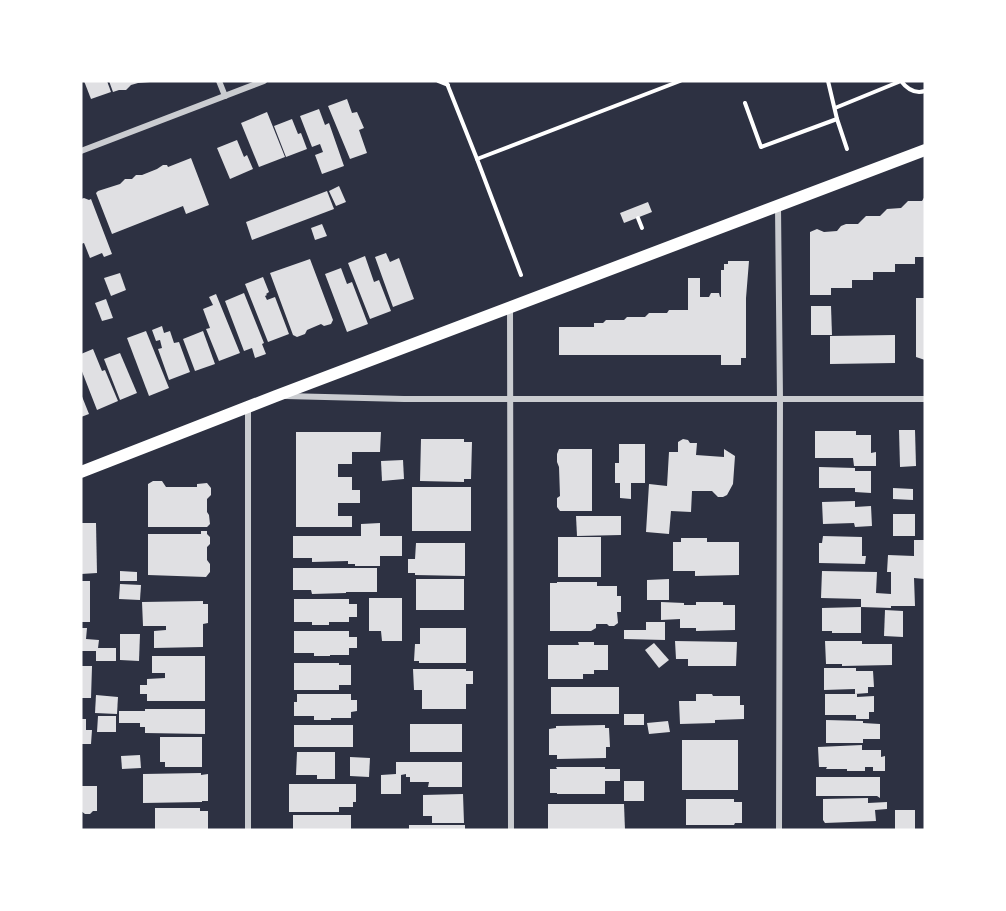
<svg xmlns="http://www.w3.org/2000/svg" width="1006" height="911" viewBox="0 0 1006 911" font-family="'Nunito Sans',sans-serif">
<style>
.building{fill:#e0e0e3}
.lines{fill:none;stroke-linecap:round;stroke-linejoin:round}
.path{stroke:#fff;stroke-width:4}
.minor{stroke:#caccd0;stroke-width:6}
.secondary{stroke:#fff;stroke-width:12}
</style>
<rect width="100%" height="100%" fill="#2d3142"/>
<!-- building -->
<g class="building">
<path d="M84 81H107L111 92 91 99Z"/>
<path d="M109 81H150V82L138 83 131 85 126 90H119L113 92Z"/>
<path d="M347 99 352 113 357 112 364 128 359 130 367 153 350 159 328 106Z"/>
<path d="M319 109 325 125 329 123 344 166 322 174 315 155 323 152 320 144 312 147 300 116Z"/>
<path d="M267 112 285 157 259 167 241 123Z"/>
<path d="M292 119 298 134 301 133 307 149 286 157 274 126Z"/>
<path d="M237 140 244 157 247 155 253 169 230 179 217 148Z"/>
<path d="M191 158 209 205 186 214 183 206 112 234 96 193 98 191 120 184 125 179H132L136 175H142L157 169 163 165H167L168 167Z"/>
<path d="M339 186 346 202 336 206 329 191Z"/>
<path d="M327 191 334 209 252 240 246 222Z"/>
<path d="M925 196V257H915V264H895V272H873V280H852V288H831V295H810V232L817 229 824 232 837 231 841 226 846 224H858L866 216H880L887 209 901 208 908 201H922Z"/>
<path d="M84 198 89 200 91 199 112 254 104 257 102 253 90 258 84 243 81 244V199Z"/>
<path d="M648 202 652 212 624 223 620 213Z"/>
<path d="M322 224 327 236 315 240 311 228Z"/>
<path d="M386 253 390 262 399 258 414 299 393 307 375 257Z"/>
<path d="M365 256 374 282 379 280 391 311 370 319 348 263Z"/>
<path d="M310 259 333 320 331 324 324 326 321 324 307 330 305 334 297 337 293 335 270 273Z"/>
<path d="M728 261H749L746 298V358H741V365H721V355H559V327H594V323H603L606 320H624L627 317H645L649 313H667L669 310H688V278H700V297H709L711 293H719L720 297H721V270H724V264H728Z"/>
<path d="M341 268 347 284 352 282 368 324 347 332 325 274Z"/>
<path d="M120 273 126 290 111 296 104 278Z"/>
<path d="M263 277 269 292 266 294 267 295 265 296 267 300 275 297 289 334 268 342 245 284Z"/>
<path d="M244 293 264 343 262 344 266 354 255 358 252 348 244 351 225 301Z"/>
<path d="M216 294 240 353 219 361 206 329 210 328 203 309 213 305 209 297Z"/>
<path d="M916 298H925V360L916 357Z"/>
<path d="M106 299 113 318 102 321 95 303Z"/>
<path d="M811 306H831L832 335H811Z"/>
<path d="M162 326 164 333 170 331 174 343 179 342 190 372 169 380 158 349 162 348 160 340 156 341 152 330Z"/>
<path d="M146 331 169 388 149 396 127 338Z"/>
<path d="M203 331 215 364 195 371 183 339Z"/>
<path d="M895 335V363L830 364V336Z"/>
<path d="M93 349 102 371 105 370 118 401 97 410 81 369V354Z"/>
<path d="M120 353 137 393 120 400 104 359Z"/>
<path d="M81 394 89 414 81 417Z"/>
<path d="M899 430H915L916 466 900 467Z"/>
<path d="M815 431H856V435H871V453L876 452V466H854L853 458H815Z"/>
<path d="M296 432H381L380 452H352V464H338V477H352V490H360V503H338V516H352V527H296Z"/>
<path d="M421 439H464V442H472L471 479H464V482L420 481Z"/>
<path d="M683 439 688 440 690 443H697L696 455 724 457V449L735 456 733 484 727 495 723 497H718L712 491H692L691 512 671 511 669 534 646 532 649 484 667 486 669 452H678V442Z"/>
<path d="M619 444H645V483H631V499L620 498V483H615V463H619Z"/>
<path d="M559 449H592V511H560L557 507V498L560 496 559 467 557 462V454Z"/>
<path d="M403 460 404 479 382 481 381 461Z"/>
<path d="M819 467 855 468V471H871V493L855 492V488H819Z"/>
<path d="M153 481H162L166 487H197V484L207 483 211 488V495L207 499V512L209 515 210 524 207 527H148V484Z"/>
<rect x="412" y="487" width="59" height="44"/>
<path d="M893 488 913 489V500L893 499Z"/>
<path d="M855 501V507L871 506 872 526 855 527 854 523 823 524 822 502Z"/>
<rect x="893" y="514" width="22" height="22"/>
<path d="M576 516H621V535L577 536Z"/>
<path d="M81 523H96L97 573 81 574Z"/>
<path d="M380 523V536H402V556H380V566H355V564H348V561L312 562V558H293V536H361V524Z"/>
<path d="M201 531H207V534L210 537V544L207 547V560L210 564V572L206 577 148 575V534H201Z"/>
<path d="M823 536 862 537V556H866L865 564 819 563V543H822Z"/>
<rect x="558" y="537" width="43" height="40"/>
<path d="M681 538H707V542H739V575L695 576V571H673V542H681Z"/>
<path d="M914 540H925V579L914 578 915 606H891V608L861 607V599L821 598 822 571 877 572 876 593 891 594V572H887L888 555 914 556Z"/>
<path d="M416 543H465V576L415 575V573H408V559H415Z"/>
<path d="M293 568H377V592H346V593L312 594 311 590H293Z"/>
<path d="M120 571 137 572V581H120Z"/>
<rect x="416" y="579" width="48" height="31"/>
<path d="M669 579V600H647V580Z"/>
<rect x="81" y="581" width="9" height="41"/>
<path d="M557 582H597V586H617V596H621V612H617L618 623 614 626H609L607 624H596V628L591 631H550V583H557Z"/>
<path d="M120 584 141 585 140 600 119 599Z"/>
<path d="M369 598H402V641H382L381 631H369Z"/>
<path d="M294 599H349V604H357V617H349V622H329V625H312V622H294Z"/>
<path d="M203 601V604H208V623L203 624V647L154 648V631L166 630V626H143L142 602Z"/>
<path d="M661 602 684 603V605H696V602H723V605H735V630L696 631V628H680V619L661 620Z"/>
<path d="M861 607V633H832V631H822V608Z"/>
<path d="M885 610 903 611V637L884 636Z"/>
<path d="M646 622H665V640L624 639V630H646Z"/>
<path d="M81 628H87L86 639 99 640 98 648H116V661H96V651H81Z"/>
<path d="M420 628H466V663H419V661H414L415 644H420Z"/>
<path d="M294 631H349V637H357V648H349V655H330V656H314V653H294Z"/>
<path d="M120 634H140L139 661 120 660Z"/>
<path d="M675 641 737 642 736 666H688V659H676Z"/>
<path d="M825 641H862V644H892V665L842 666V664H826Z"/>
<path d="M578 642H594V645H608V670H594V674H583V679H548V645H579Z"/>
<path d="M654 643 669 660 659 668 645 650Z"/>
<path d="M152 656H205V701H147V694H140V685H147V679L165 678V673H152Z"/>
<path d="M294 663H339V665H351V685H339V690H294Z"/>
<path d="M81 666H92L91 698H81Z"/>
<path d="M824 668H856V671H873L874 687H868V693L855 694V689L824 690Z"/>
<path d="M413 669H466V671H473V684H466V709H422V690H414Z"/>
<rect x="551" y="687" width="68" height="27"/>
<path d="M297 694H351V700H357V711L351 712V718H331V720H314V716H294V702H297Z"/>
<path d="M696 694H712L713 696H740V705H744V719L715 720V723L680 724 679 701H696Z"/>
<path d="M825 694H857V697L874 696V712H869V719H856V715H825Z"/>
<path d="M96 695 118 697 117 714 95 713Z"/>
<path d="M145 709H205V734L145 733V727H140V723H119V711H145Z"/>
<rect x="624" y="714" width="20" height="11"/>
<path d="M98 716H116V732H97Z"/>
<path d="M81 719H86V730H92L91 744H81Z"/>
<path d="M826 720 863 721V723L880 724V739H863V743H826Z"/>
<path d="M668 721 670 732 649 734 647 723Z"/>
<rect x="410" y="724" width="52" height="28"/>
<rect x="294" y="725" width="59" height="22"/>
<path d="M605 725V728H609L610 747H606V758L557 759V755H549V729L556 728V726Z"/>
<path d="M160 737H202V767H165V762H160Z"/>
<rect x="682" y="740" width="56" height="50"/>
<path d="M862 745V750H881V757L885 756V771H873V767H865V771H847V769H826L827 767H819L818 747Z"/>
<path d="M297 752H335V779H317V775H296Z"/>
<path d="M140 755 141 768 122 769 121 756Z"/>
<path d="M350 757 370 758 369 777 350 776Z"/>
<path d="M396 762H462V787H428L429 782H410V777H406V774L401 775V794H381V775L396 774Z"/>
<path d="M556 767H605V769H620V781H605V794H557V793H550V769H557Z"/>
<path d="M201 773V775L208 774V801H202V802L143 803V774Z"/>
<path d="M816 777H880V798L877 796H816Z"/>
<rect x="624" y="781" width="20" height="20"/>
<path d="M289 784H356V802H353V807H339V812H289Z"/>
<path d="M81 786H97V811H93L90 814H85L81 811Z"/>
<path d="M463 794 464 823H432V816H423V795Z"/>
<path d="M868 798V803L887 802V809L875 810 876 821 825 823 823 820V799Z"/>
<path d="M686 799H734V802H742V823H735L734 825H686Z"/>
<path d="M548 804H624L625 830H548Z"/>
<path d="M155 808H200V811H208V830H155Z"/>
<rect x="895" y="810" width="20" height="19"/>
<rect x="293" y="815" width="58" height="15"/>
<rect x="409" y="825" width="56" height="5"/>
</g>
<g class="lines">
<!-- path -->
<g class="path">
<path d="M438 81 448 85"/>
<path d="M446 81 477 159 521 275"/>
<path d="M828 81 837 119 847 149"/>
<path d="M901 81C907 89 915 94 925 91"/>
<path d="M745 103 761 147 837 119"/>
<path d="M835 108 901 81"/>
<path d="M477 159 680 81"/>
<path d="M638 218 642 228"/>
</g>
<!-- minor -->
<g class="minor">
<path d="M219 81 225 96"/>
<path d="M81 151 264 81"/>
<path d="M778 207 780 399 779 830"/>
<path d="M510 307 511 830"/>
<path d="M285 396 404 399H925"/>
<path d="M248 408V830"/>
</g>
<!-- secondary -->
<path class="secondary" d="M81 472 276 396 925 150"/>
</g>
<!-- border -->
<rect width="1006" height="911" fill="none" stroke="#ffffff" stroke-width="165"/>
</svg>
